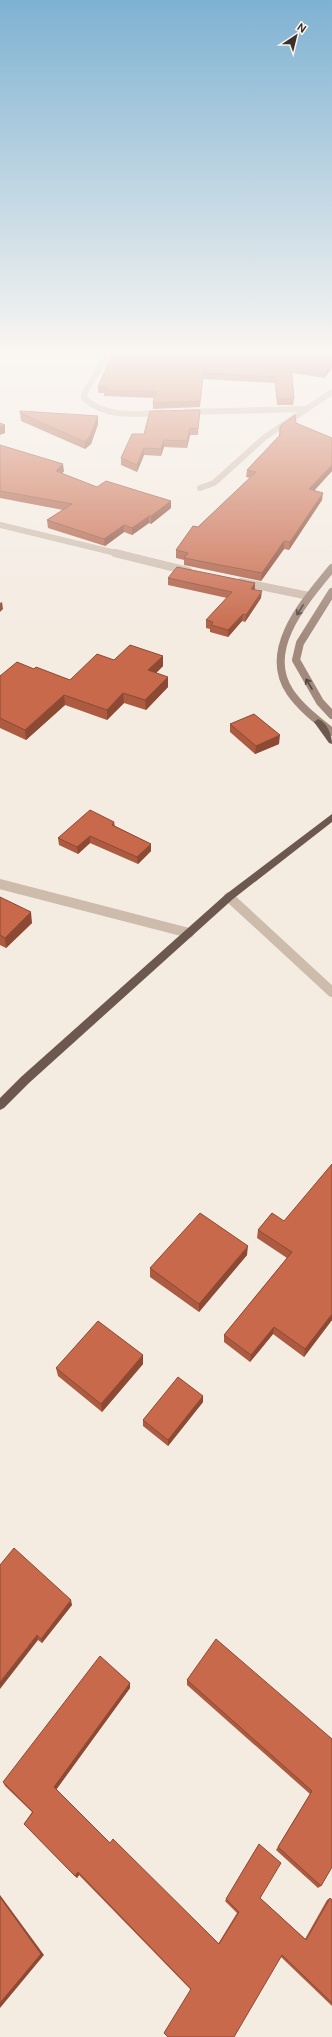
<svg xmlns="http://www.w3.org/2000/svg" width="332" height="2037" viewBox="0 0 332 2037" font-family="'DM Sans',sans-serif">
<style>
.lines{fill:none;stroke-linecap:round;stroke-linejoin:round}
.minor-far2{stroke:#cdbbac;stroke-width:6}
.minor-far1{stroke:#cdbbac;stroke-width:8}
.minor{stroke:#cdbbac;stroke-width:10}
.secondary{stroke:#a18a7d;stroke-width:8}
.trunk{fill:#6c584f;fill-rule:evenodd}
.wall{fill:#ac5a40}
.shaded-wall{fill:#8c4a34}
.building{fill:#c8694b;stroke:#8c4a34}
.oneway{stroke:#544640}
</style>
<rect width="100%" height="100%" fill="#f4ebe1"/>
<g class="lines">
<!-- minor-far2 -->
<g class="minor-far2">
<path d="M108 354 85 392 84 398C106 418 134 414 162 413"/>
<path d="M186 412 304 409"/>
<path d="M200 488 214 483 265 437 332 392"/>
<path d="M0 525 120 554"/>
</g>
<!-- minor-far1 -->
<g class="minor-far1">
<path d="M115 553 188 571"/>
<path d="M241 582 309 596"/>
</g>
<!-- minor -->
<g class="minor">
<path d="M0 884 189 933"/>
<path d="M229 897 332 992"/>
</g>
<!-- secondary -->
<g class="secondary">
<path d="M332 568C306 600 261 649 290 692 301 708 317 720 332 732"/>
<path d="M332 592 300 643 296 660 320 702 332 715"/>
</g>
<!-- trunk -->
<g class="trunk">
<path d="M318 719C327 722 332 735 332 744L329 743 314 722Z"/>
<path d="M332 814V822L233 899 29 1083 4 1108 0 1110V1098L21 1077 225 895Z"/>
</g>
</g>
<!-- wall -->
<g class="wall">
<path d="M332 354 325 378 292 373 294 399 293 405H277L275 383 203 379 200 407 153 409V403L154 398 104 396V393H98V387Z"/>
<path d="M20 413 98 416V424L91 444 85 449 21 421Z"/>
<path d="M199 416 198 435H190L187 448 164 447 161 456 144 455 137 472 121 465V458L144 434Z"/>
<path d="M296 423 332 438V471L314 491 322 500 289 550 284 549 261 581 184 565V560L176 558V550L198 527 250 478 246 477 247 470 279 436 280 426Z"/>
<path d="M0 445 64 471 62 474 97 487 171 501V508L151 524 149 523 132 535 124 532 105 546 48 528 47 520 63 510 0 498Z"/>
<path d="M168 578 255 583V590L261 598 245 622 242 621 228 637 210 632V629L206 628V620L227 598 168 585Z"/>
<path d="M163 656V666L156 673 168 687 146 710 124 703 107 720 65 705 26 740 0 728V676L34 669 70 680 114 660Z"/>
<path d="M230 724 279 744 255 754 230 732Z"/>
<path d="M114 822 115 826 151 844V851L138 864 90 843 78 854 59 845 58 838Z"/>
<path d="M0 897 32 923 6 948 0 945Z"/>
<path d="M272 1213 332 1320 304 1357 273 1334 250 1362 224 1342V1335L287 1258 257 1238 258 1230Z"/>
<path d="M247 1255 199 1312 150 1277V1268Z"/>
<path d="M143 1355V1364L102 1412 58 1376 56 1368Z"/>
<path d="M203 1402 168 1446 143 1426V1420Z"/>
<path d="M0 1565 72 1605 42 1643 38 1640Z"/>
<path d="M187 1680 332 1739 321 1886 318 1888 276 1850 310 1794 187 1685Z"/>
<path d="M130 1683V1688L56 1790 110 1843 218 1944 237 1913 225 1901 259 1844 260 1898 305 1939 327 1900 330 1898 332 1900V2006L281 1957 191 1990 79 1875 77 1878 24 1824 32 1812 5 1786 3 1782Z"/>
</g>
<!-- shaded-wall -->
<g class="shaded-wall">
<path d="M332 363V368L325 378 326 372Z"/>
<path d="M98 416V424L91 444 85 449V442Z"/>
<path d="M5 425V433L0 435V427Z"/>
<path d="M190 428V435L187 448V441Z"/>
<path d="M164 440V447L161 456V449Z"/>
<path d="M144 448V455L137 472V465Z"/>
<path d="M63 464 64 471 56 479V471Z"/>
<path d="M332 465V471L309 496V489Z"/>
<path d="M323 493 322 500 289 550 290 542Z"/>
<path d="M171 501V508L151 524V516Z"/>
<path d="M149 516V523L132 535V528Z"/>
<path d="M124 525V532L105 546 104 539Z"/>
<path d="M284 541V549L261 581 262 573Z"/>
<path d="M255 583V590L251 589Z"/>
<path d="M262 591 261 598 245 622 246 615Z"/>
<path d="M2 602 3 609 0 612V603Z"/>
<path d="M243 614 242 621 228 637V630Z"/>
<path d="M163 656V666L149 680 148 670Z"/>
<path d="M168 677V687L146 710 145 700Z"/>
<path d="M123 693 124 703 107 720V710Z"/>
<path d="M64 695 65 705 26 740 25 730Z"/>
<path d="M280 735 279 744 255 754 256 746Z"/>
<path d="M90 836V843L78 854 77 847Z"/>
<path d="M151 844V851L138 864 137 857Z"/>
<path d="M31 912 32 923 6 948 5 938Z"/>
<path d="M248 1246 247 1255 199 1312V1304Z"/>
<path d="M332 1314V1320L304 1357 305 1349Z"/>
<path d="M274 1327 273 1334 250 1362 251 1355Z"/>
<path d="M143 1355V1364L102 1412 101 1404Z"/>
<path d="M203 1396V1402L168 1446V1440Z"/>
<path d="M71 1600 72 1605 42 1643 41 1639Z"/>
<path d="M37 1635 38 1640 0 1689V1682Z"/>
<path d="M130 1683V1688L55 1791 54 1787Z"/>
<path d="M78 1872 79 1875 77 1878 75 1876Z"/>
<path d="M0 1895 44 1955 0 2008Z"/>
</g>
<!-- building -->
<g class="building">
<path d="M112 354H332V363L326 372 291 367 294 399H277L275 377 203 373 200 401 153 403 156 392 104 390 110 388 98 387Z"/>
<path d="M200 410 198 429 190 428 187 441 164 440 161 449 144 448 137 465 121 458 132 434H144L150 411Z"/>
<path d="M20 411 98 416 90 436 85 442 20 413Z"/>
<path d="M295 415 296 423 332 438V465L309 489 323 493 290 542 284 541 262 573 184 558 188 553 176 550 193 526 198 527 256 472 247 470 280 435V426Z"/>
<path d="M0 423 5 425 0 427Z"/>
<path d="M0 445 63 464 56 471 97 487 106 481 171 501 151 516H149L132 528 124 525 104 539 47 520 72 504 0 491Z"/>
<path d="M177 567 255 583 251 589 262 591 246 615 243 614 228 630 211 625 213 622 206 620 232 592 168 578Z"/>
<path d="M130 645 163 656 148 670 168 677 145 700 123 693 107 710 64 695 25 730 0 718V676L17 662 34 669 36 667 70 680 97 654 114 660Z"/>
<path d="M254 714 280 735 256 746 230 724Z"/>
<path d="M90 810 114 822 112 825 151 844 137 857 90 836 77 847 58 838Z"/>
<path d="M0 897 31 912 5 938 0 935Z"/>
<path d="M332 1164V1314L305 1349 274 1327 251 1355 224 1335 292 1252 258 1230 272 1213 284 1221Z"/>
<path d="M200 1213 248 1246 199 1304 150 1268Z"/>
<path d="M98 1321 143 1355 101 1404 56 1368Z"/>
<path d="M178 1377 203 1396 168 1440 143 1420Z"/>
<path d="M14 1548 71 1600 41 1639 37 1635 0 1682V1565Z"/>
<path d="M216 1639 332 1739V1867L321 1886 278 1847 312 1791 187 1680Z"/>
<path d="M100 1656 130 1683 54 1787 110 1843 113 1839 219 1944 239 1912 226 1899 259 1844 281 1863 260 1898 306 1940 330 1898 332 1900V2003L282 1955 234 2037H168L164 2033 191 1989 78 1872 75 1876 24 1824 33 1812 3 1782Z"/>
<path d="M0 1897 41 1954 0 2003Z"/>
</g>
<!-- one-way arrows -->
<defs><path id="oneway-shaft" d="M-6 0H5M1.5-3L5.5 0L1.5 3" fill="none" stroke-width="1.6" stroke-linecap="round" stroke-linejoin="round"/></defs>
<g class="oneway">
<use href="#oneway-shaft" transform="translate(300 610) rotate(122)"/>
<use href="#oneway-shaft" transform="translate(309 684) rotate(-121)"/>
</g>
<!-- sky -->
<linearGradient id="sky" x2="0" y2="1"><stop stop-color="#7eb2d2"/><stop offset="0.55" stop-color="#faf6f2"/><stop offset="1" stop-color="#faf6f2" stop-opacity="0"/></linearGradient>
<rect width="332" height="640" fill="url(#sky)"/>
<!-- north arrow -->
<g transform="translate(296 36) rotate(35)" stroke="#fbf5ee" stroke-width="3" paint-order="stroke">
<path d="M0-3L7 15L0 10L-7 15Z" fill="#3b302b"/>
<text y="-6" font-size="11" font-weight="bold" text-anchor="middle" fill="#3b302b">N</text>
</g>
</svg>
